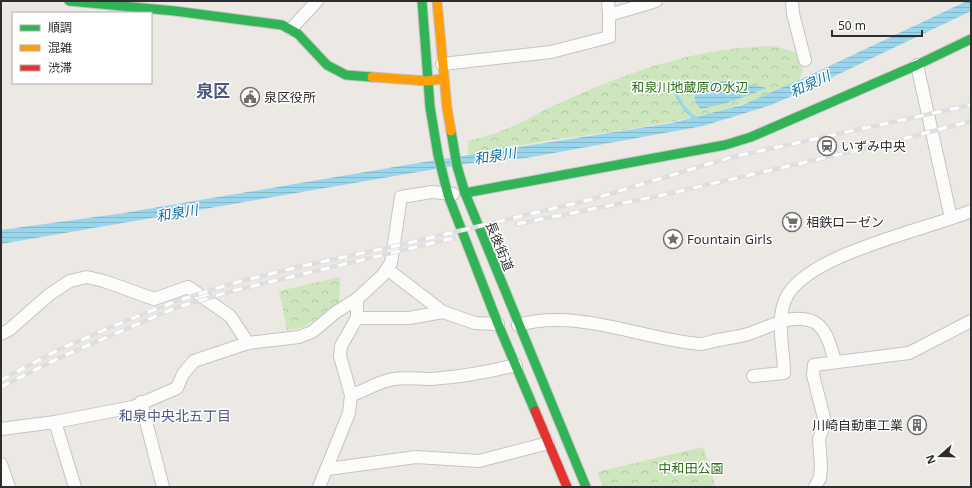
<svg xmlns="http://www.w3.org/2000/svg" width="972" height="488" viewBox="0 0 972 488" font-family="'Noto Sans','Noto Sans JP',sans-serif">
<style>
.forest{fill:url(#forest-crowns)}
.water{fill:url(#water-rules)}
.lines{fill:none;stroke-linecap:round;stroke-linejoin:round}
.stream{stroke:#99d6ec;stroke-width:3.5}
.street-casing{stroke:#c5c4c5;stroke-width:14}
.fast-casing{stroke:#c5c4c5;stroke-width:11}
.slow-casing{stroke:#c5c4c5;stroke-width:11}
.jam-casing{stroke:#c5c4c5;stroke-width:11}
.street{stroke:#fcfcfb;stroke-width:12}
.fast{stroke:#30b455;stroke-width:9}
.slow{stroke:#ff9f0a;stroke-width:9}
.jam{stroke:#e5322d;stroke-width:9}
.rail-casing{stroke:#dfdfe1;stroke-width:4.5}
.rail{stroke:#fff;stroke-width:3;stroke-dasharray:9;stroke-linecap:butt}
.labels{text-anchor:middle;stroke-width:3;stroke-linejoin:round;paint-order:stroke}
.park-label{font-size:13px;fill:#2c6e1b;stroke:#fff}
.poi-label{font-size:13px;fill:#2e2e2e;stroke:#fff;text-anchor:start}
.street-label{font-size:13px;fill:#2e2e2e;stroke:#fff}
.water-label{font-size:14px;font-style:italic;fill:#0d6fa3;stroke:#fff}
.neighbourhood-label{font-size:14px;fill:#4d5680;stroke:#fff}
.district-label{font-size:17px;font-weight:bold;fill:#4d5680;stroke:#fff}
</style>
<defs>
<pattern id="forest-crowns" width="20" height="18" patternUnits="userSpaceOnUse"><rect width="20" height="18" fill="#cee6be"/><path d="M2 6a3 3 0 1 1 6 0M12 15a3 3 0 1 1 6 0" fill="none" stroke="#b1c6a4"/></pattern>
<pattern id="water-rules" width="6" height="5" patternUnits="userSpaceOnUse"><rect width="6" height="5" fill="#99d6ec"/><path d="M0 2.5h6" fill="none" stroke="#84b8cb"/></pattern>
</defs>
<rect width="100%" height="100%" fill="#ece8e4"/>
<!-- forest -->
<g class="forest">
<path d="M774 46 798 53 803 70 799 81C718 120 639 128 552 140 525 144 498 150 471 155L468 153V141C483 137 497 133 511 127 526 121 540 112 555 105 629 72 692 48 774 46Z"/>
<path d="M340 277 339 303 302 328 287 330 279 291Z"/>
<path d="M703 447 716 487H603L597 472Z"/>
</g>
<!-- water -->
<g class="water">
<path d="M967 1H971V11L799 93 771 105 703 126 526 158 472 163 418 172 1 244V230L124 213 418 163 672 123 742 105 804 78Z"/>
<path d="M725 81 767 88 727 103 701 109C694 103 693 95 697 87L712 82Z"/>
</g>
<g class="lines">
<!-- stream -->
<path class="stream" d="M674 88C678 100 686 113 697 119"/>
<!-- street casing -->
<g class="street-casing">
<g id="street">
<path d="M608 1 609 15"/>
<path d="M792 1 793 14 805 60"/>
<path d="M291 29 317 1"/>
<path d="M442 64 551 52 609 37V15L656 1"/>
<path d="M917 65 951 218"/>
<path d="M387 269 443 312 475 323 498 324"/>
<path d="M357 318H409L443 312"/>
<path d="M518 325C577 308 641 339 700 344 706 344 712 341 718 340 728 338 738 337 748 334 768 328 790 313 812 321 827 327 831 348 835 362"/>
<path d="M1 334 9 330 50 294 70 281 87 277 104 281 154 299 188 287 230 316 248 343"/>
<path d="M753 376 784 373C784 350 776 322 785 300 804 254 927 230 971 211"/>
<path d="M351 395C366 391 378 381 394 379 406 377 419 379 431 379 460 377 488 372 516 365"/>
<path d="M141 402 163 487"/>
<path d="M55 422 75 487"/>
<path d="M1 429 55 422 133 407 177 388 183 374 194 361 248 343 299 337 312 332 336 312 357 299 382 276 391 263 401 197 432 192 453 194"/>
<path d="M1 464 9 487"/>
<path d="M328 469 416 457 479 461 548 443"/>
<path d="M319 487 349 413 351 395 340 356 341 346 357 318V299"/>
<path d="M815 487 820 478 821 466 819 439 825 422 813 375 814 365 909 353 971 321"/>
</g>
</g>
<!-- fast casing -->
<g class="fast-casing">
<g id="fast">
<path d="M69 1 175 11 282 25 298 34 327 65 346 75 372 77"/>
<path d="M422 1 430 107 438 155 448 195 498 324 535 411"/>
<path d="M451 131 457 166 465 193 586 487"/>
<path d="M465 193 725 145 751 137 917 65 971 39"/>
</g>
</g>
<!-- slow casing -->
<g class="slow-casing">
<g id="slow">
<path d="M437 1 447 108 451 131"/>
<path d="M372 77 427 81 441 79"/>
</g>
</g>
<!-- jam casing -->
<g class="jam-casing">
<path id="jam" d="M535 411 567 487"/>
</g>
<!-- street -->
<use href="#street" class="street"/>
<!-- fast -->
<use href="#fast" class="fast"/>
<!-- slow -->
<use href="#slow" class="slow"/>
<!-- jam -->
<use href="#jam" class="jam"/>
<!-- rail casing -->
<g class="rail-casing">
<g id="rail">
<path d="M517 224 658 196 876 146 971 121"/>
<path d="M1 380 60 349 123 322 174 302 230 284 298 267 400 245 589 200 732 157 971 105"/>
<path d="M1 387 63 356 175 308 232 291 454 238"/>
</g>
</g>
<!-- rail -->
<use href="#rail" class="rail"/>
</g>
<!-- icons -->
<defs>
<g id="civic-ring" transform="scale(1)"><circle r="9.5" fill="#fff" stroke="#706f6e" stroke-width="1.5"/><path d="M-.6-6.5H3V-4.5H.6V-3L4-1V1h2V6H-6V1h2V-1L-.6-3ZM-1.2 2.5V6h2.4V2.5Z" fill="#706f6e"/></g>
<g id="station-ring" transform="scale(1)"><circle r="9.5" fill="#fff" stroke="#706f6e" stroke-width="1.5"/><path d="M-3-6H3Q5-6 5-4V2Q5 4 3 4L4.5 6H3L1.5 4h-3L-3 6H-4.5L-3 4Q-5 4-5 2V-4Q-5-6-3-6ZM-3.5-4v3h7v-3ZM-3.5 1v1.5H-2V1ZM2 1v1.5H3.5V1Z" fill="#706f6e"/></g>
<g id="supermarket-ring" transform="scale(1)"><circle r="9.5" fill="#fff" stroke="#706f6e" stroke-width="1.5"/><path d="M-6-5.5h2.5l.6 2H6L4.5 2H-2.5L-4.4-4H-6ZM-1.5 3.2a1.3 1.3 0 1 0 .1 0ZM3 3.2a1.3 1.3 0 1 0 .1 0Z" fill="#706f6e"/></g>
<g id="sight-ring" transform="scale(1)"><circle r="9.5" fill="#fff" stroke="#706f6e" stroke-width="1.5"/><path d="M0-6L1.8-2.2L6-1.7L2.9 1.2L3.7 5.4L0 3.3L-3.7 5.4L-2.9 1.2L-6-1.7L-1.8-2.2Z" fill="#706f6e"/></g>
<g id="building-ring" transform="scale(1)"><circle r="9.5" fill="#fff" stroke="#706f6e" stroke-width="1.5"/><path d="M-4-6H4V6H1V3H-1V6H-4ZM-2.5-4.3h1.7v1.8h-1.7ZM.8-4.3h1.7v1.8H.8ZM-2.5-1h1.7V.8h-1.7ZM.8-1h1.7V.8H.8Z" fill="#706f6e"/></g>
</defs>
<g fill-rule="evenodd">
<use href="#civic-ring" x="250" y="97"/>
<use href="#station-ring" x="827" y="146"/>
<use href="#supermarket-ring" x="792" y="222"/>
<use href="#sight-ring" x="673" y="239"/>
<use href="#building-ring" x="917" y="425"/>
</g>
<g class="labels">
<!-- park labels -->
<g class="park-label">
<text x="690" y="92">和泉川地蔵原の水辺</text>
<text x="691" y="473">中和田公園</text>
</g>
<!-- poi labels -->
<g class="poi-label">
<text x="264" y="102">泉区役所</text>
<text x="841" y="151">いずみ中央</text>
<text x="806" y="227">相鉄ローゼン</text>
<text x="687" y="244">Fountain Girls</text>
<text x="903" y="430" text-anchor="end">川崎自動車工業</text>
</g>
<!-- street labels -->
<g class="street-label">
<text transform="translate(500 246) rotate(68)" y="5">長後街道</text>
</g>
<!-- water labels -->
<g class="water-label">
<text transform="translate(810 84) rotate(-25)" y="5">和泉川</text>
<text transform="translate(495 156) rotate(-9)" y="5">和泉川</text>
<text transform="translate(177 213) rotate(-10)" y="5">和泉川</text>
</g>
<!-- neighbourhood labels -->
<g class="neighbourhood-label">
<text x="175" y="421">和泉中央北五丁目</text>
</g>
<!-- district labels -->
<g class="district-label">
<text x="213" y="97">泉区</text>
</g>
</g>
<!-- border -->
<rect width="972" height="488" fill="none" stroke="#2e2e2e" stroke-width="4"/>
<!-- legend -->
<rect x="12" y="12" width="140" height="72" fill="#ffffff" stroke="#ababab"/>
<rect x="20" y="25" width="20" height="6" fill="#30b455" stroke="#ababab"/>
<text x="48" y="32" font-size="12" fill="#2e2e2e">順調</text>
<rect x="20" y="45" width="20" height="6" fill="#ff9f0a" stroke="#ababab"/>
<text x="48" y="52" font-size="12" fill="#2e2e2e">混雑</text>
<rect x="20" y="65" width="20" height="6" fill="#e5322d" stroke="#ababab"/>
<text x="48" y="72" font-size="12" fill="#2e2e2e">渋滞</text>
<!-- north arrow -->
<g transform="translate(940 456) rotate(250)" stroke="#ffffff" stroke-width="3" paint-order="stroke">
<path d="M0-3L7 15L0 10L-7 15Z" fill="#2e2e2e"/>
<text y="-6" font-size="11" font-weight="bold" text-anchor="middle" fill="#2e2e2e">N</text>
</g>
<!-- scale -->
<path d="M832 30v6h90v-6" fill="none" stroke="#2e2e2e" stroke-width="2"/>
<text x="838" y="30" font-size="12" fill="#2e2e2e" stroke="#ffffff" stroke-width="3" paint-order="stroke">50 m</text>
</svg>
